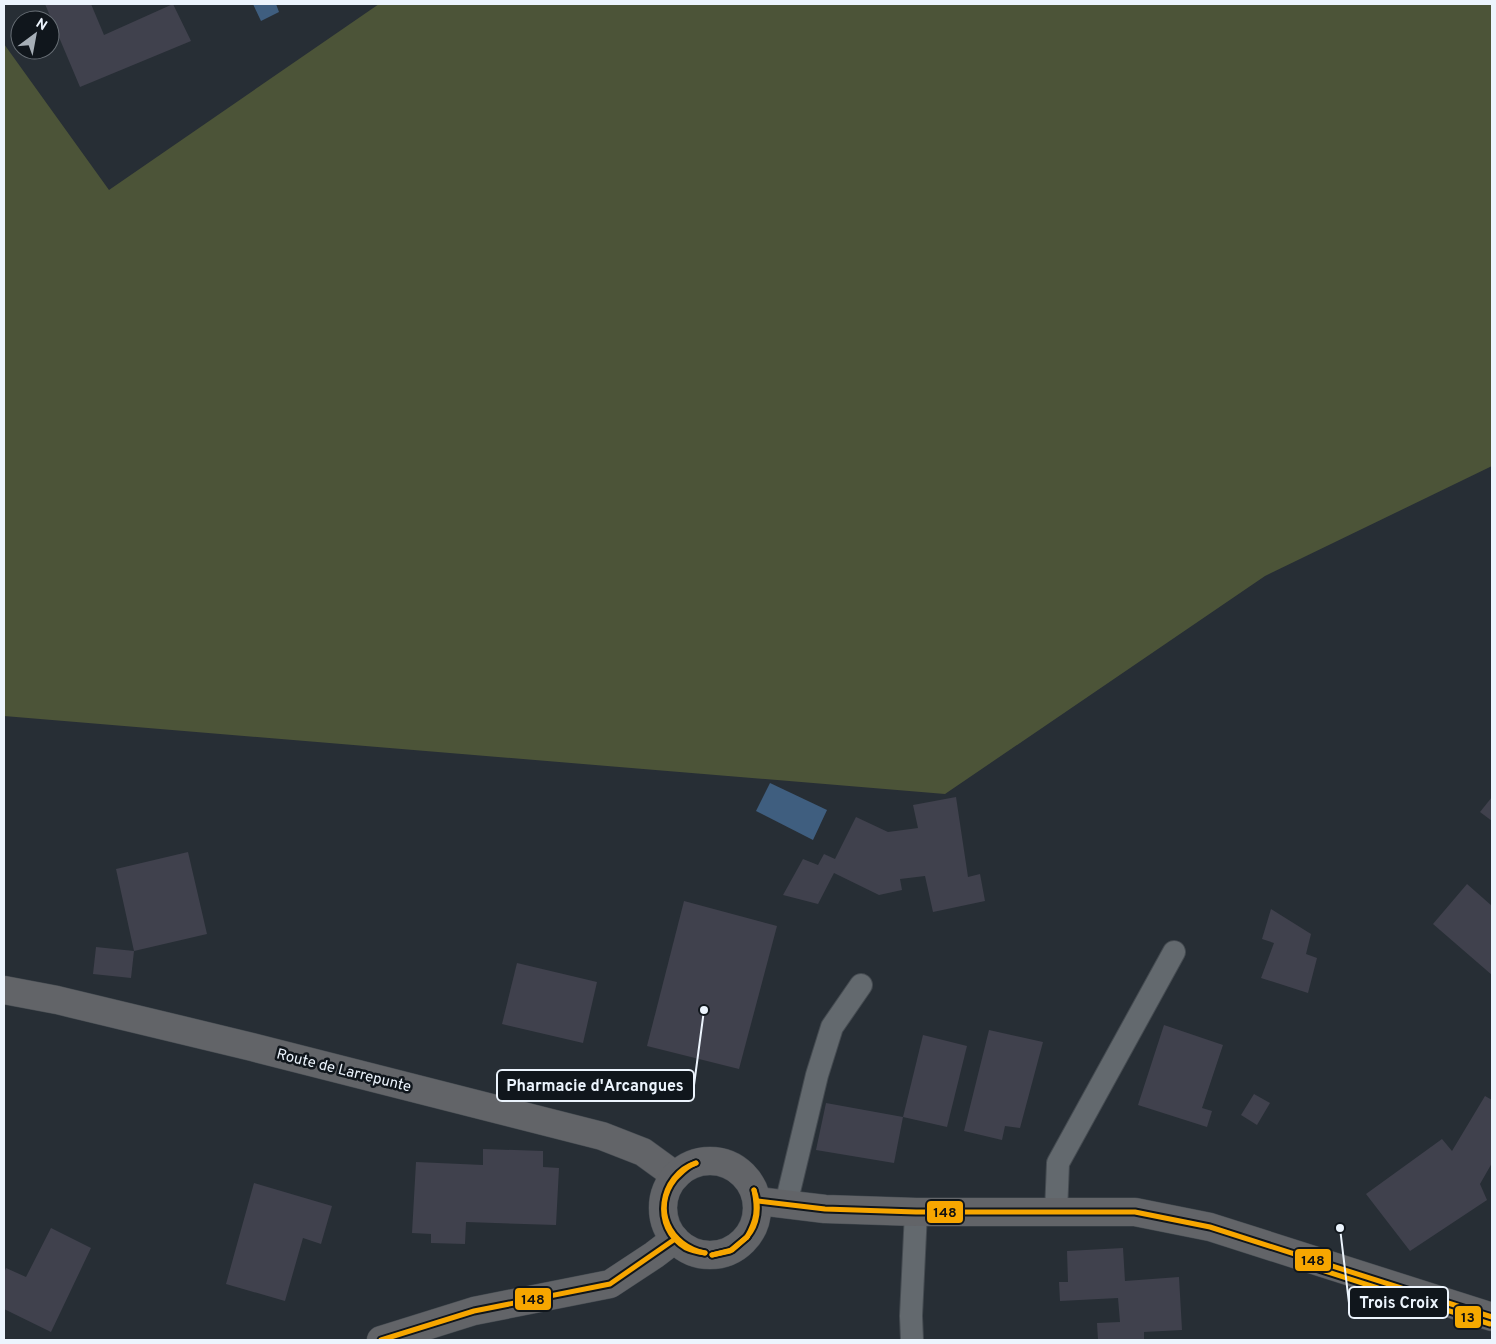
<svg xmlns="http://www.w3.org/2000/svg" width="1496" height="1344" viewBox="0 0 1496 1344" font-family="Overpass,sans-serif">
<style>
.green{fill:#4c5438}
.water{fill:#3f5e7f}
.building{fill:#40414d}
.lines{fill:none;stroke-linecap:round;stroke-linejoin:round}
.lane-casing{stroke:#454b51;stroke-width:24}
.secondary-casing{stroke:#454b51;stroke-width:29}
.lane{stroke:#63696e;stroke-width:22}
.secondary{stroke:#626468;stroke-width:28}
.bus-1-casing{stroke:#10161c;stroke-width:9}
.bus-2-casing{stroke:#10161c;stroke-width:9}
.bus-1{stroke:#f7a600;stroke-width:5}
.bus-2{stroke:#f5a900;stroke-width:5}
.labels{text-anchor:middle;stroke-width:5;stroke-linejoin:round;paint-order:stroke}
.street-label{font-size:15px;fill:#ecf4fd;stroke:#10161c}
.leader{fill:none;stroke:#ecf4fd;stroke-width:2}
.callout-dot{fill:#ecf4fd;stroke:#10161c;stroke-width:2}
.callout{fill:#10161c;stroke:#ecf4fd;stroke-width:2}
.callout-label{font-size:16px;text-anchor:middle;font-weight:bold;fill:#ecf4fd}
.line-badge{stroke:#10161c;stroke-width:2}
.pale-badge-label{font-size:14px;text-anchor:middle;font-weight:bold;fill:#111}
</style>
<rect width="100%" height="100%" fill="#272e35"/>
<!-- green -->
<path class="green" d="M379 4H1492V466L1265 576 945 794 4 716V44L109 190Z"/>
<!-- water -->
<g class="water">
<path d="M253 4H276L279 12 261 21Z"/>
<path d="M770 783 827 810 813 840 756 811Z"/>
</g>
<!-- building -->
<g class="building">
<path d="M45 4H91L104 35 173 4 191 41 80 87Z"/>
<path d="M956 797 968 877 980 874 985 901 933 912 925 876 900 879 902 890 879 895 834 873 818 904 783 895 803 859 818 865 824 854 835 859 856 817 888 832 918 828 913 805Z"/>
<path d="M1492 797V821L1480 812Z"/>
<path d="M188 852 207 934 134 951 131 978 93 974 96 947 134 951 116 869Z"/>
<path d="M1467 884 1492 906V975L1433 924Z"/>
<path d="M684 901 777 926 739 1069 647 1046Z"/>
<path d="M1271 909 1311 934 1306 954 1317 958 1308 993 1261 978 1274 943 1262 939Z"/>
<path d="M517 963 597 982 583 1043 502 1024Z"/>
<path d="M1164 1025 1223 1045 1202 1108 1212 1111 1207 1127 1138 1105Z"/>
<path d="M989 1030 1043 1042 1020 1128 1005 1126 1002 1140 964 1131Z"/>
<path d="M923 1035 967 1046 947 1127 903 1117Z"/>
<path d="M1254 1094 1270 1103 1257 1125 1241 1115Z"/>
<path d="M1485 1096 1492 1100V1163L1480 1184 1487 1200 1410 1251 1366 1194 1442 1139 1452 1151Z"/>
<path d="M826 1103 903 1117 894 1163 816 1150Z"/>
<path d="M483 1149 543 1151V1167L559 1168 556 1225 466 1222 465 1244 431 1243V1234L412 1233 416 1162 483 1165Z"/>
<path d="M254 1183 332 1206 321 1244 303 1238 285 1301 226 1284Z"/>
<path d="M51 1228 91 1248 51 1332 4 1309V1273L6 1268 26 1277Z"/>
<path d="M1123 1248 1125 1281 1179 1277 1182 1330 1144 1332V1340H1098L1097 1323 1120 1322 1118 1298 1060 1301 1059 1282H1068L1067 1251Z"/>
</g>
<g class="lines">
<!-- lane casing -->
<g class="lane-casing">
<g id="lane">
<path d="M786 1204 817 1075 832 1027 861 985"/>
<path d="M1056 1212 1058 1163 1174 952"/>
<path d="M912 1340 911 1316 916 1212"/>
</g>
</g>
<!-- secondary casing -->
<g class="secondary-casing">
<g id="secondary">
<path d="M4 990 57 1000 252 1047 602 1136 643 1152 676 1176"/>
<circle cx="710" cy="1208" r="47"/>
<path d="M758 1201 825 1209 916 1212H1135L1210 1227 1492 1317"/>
<path d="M381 1340 474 1311 610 1284 654 1255 675 1239"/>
</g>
</g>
<!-- lane -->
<use href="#lane" class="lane"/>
<!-- secondary -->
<use href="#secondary" class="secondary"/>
<!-- bus-1 casing -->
<g class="bus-1-casing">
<g id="bus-1">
<path d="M696 1163C687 1166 682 1172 675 1179 651 1209 670 1246 705 1253"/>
<path d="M696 1163C659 1175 651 1228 686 1248 692 1251 698 1252 705 1253"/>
<path d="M758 1201 825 1209 916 1212H1135L1210 1227 1492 1317"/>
<path d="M747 1237C757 1219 758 1210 754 1190"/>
<path d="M747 1237C758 1224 760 1206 754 1190"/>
<path d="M712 1255 732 1250 747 1237"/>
<path d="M712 1255 730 1251 747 1237"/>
<path d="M381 1340 474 1311 610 1284 675 1239"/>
</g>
</g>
<!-- bus-2 casing -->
<g class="bus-2-casing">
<path id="bus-2" d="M1303 1264 1490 1324"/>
</g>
<!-- bus-1 -->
<use href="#bus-1" class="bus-1"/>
<!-- bus-2 -->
<use href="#bus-2" class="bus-2"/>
</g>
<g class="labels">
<!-- street labels -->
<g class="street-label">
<text transform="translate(344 1070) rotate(14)" y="5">Route de Larrepunte</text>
</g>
</g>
<!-- callouts -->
<path class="leader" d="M704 1010L694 1085M1340 1228L1349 1303"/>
<g class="callout-dot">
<circle cx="704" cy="1010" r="5"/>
<circle cx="1340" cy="1228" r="5"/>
</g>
<g class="callout">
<rect x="497" y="1070" width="197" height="31" rx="5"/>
<rect x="1349" y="1287" width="99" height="31" rx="5"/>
</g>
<g class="callout-label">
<text x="595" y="1091">Pharmacie d'Arcangues</text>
<text x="1399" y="1308">Trois Croix</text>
</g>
<g class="line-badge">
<rect x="926" y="1200" width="38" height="24" rx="5" fill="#f7a600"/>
<rect x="1294" y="1248" width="38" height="24" rx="5" fill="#f7a600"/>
<rect x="514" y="1287" width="38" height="24" rx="5" fill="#f7a600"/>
<rect x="1454" y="1305" width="28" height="24" rx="5" fill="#f5a900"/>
</g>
<g class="pale-badge-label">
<text x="945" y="1217">148</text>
<text x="1313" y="1265">148</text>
<text x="533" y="1304">148</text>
<text x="1468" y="1322">13</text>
</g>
<!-- border -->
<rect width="1496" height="1344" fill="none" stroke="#ecf4fd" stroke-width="10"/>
<!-- north arrow -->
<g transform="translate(35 35) rotate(32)"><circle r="24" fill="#10161c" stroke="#686f76"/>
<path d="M0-4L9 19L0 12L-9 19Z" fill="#a7afb7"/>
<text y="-8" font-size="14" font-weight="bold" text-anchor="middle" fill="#ecf4fd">N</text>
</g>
</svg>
